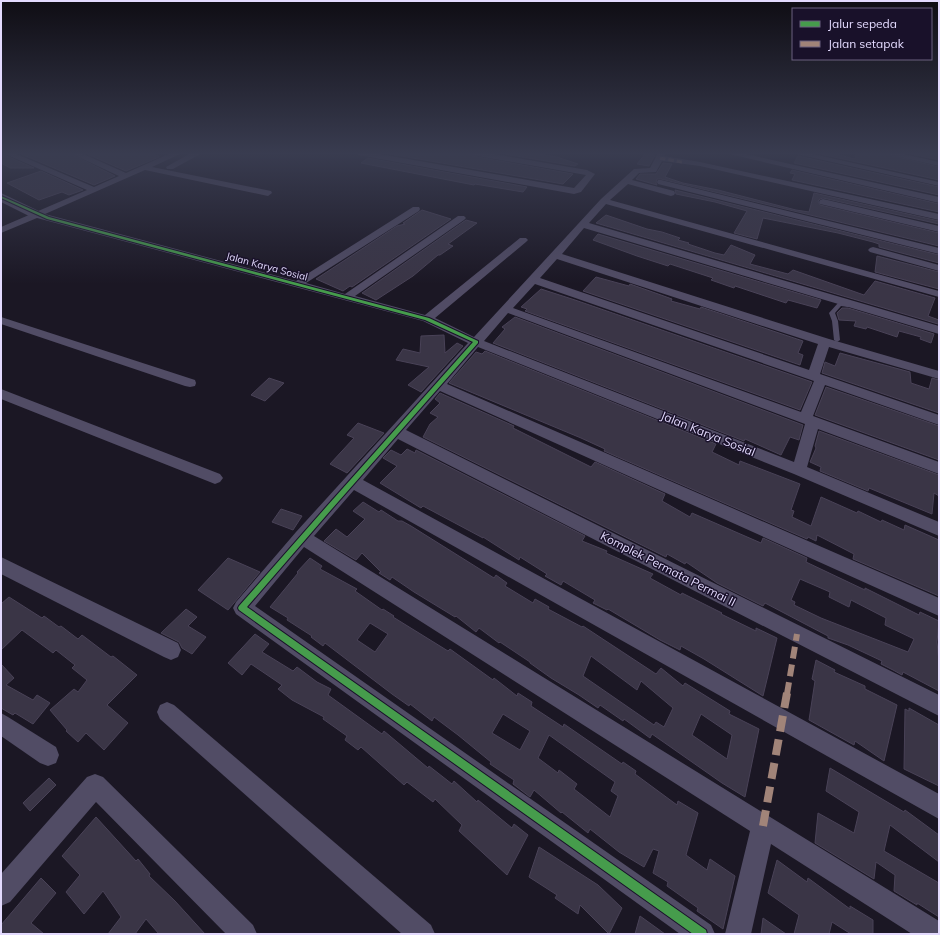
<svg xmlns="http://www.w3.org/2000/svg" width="940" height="935" viewBox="0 0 940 935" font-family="Mulish,sans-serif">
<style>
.building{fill:#3a3546;stroke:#494257;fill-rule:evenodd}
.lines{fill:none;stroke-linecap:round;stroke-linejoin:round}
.lane{fill:#514c65;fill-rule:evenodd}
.street{fill:#514c65;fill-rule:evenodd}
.secondary{fill:#55506a;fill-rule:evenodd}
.quiet-far2{stroke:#a18479;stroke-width:3;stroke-dasharray:5.5 3;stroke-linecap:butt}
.quiet-far1{stroke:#a18479;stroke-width:6;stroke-dasharray:12 6;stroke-linecap:butt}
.quiet{stroke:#a18479;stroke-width:8;stroke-dasharray:16 8;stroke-linecap:butt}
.cycleway-casing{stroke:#19112a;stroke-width:2}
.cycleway{fill:#469c4c;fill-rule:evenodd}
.labels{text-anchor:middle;stroke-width:3;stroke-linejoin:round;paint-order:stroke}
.far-street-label{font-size:10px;fill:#e3dafe;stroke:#19112a}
.street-label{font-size:12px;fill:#e3dafe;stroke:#19112a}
</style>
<rect width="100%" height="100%" fill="#1b1724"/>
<!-- building -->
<g class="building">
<path d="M1 153 2 154 34 168H10L1 163Z"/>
<path d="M19 153H69L115 176 94 185Z"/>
<path d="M85 153H152L159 157 126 171Z"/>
<path d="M384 153H467L472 156 573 174 563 184Z"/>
<path d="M499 153H532L557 157 578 164 575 166Z"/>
<path d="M646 153 655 155 649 166 637 164Z"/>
<path d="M816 153H831L855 159 856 153H881L939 167V180Z"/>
<path d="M907 153H939V160Z"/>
<path d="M798 156 939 187V195L794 163Z"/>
<path d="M368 158 527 187 523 192 475 184 474 185 361 163Z"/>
<path d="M663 163 672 164 665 177 683 183 718 190 796 210 809 212 814 193 939 221V224L823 198 820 199 818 201 820 205 939 233V246L661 179H657L656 183 657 185 636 179 640 174H656Z"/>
<path d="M792 170 939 204V212L792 180 795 174 790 173Z"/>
<path d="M41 171 83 190 69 195 62 192 39 200 7 183Z"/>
<path d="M675 190 939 255V263L879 247V244L873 242 838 233 763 218 757 239 734 233 747 211 715 202 676 194Z"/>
<path d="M422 210 451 219 352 287 350 286 343 291 316 279 397 226 405 224 403 223Z"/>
<path d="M606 215 647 229 662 232 680 238 678 240 689 243 688 244 715 253 724 255 731 245 755 255 750 264 788 274 793 270 864 295 875 281 935 298 928 316 939 320 938 324 596 223Z"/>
<path d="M466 220 477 223 448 244 453 246 440 255H438L413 276 376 300 362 293Z"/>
<path d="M598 234 821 300 817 308 788 300 786 303 735 286 734 288 711 280 713 278 670 264 668 266 637 256 593 240Z"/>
<path d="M877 256 939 272V289L875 272Z"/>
<path d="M596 277 629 286 630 284 661 295 672 299 671 301 700 309 701 307 803 341 798 353 803 355 800 365 583 291Z"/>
<path d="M541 289 575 300 812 382 800 410 525 311 527 309 521 307Z"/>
<path d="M842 308H848L934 334 931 343 920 339 921 337 899 331 897 337 867 327 866 329 854 326 856 321 839 320 837 313Z"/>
<path d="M515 317 803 425 799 440 790 437 781 455 745 439 744 441 493 343 505 329 502 327Z"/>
<path d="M444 335 445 353 457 343 463 346 421 392 408 385 429 367 396 360 403 349 420 353 421 336Z"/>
<path d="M485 351 716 444 712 452 739 465 740 461 800 484 791 510 794 511 792 517 811 526 821 497 857 513 858 511 881 522 882 520 904 530 905 525 939 540V596L853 559 854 554 817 535 816 541 808 537 807 539 604 451 605 449 581 438 449 383 476 352 482 354Z"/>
<path d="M840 353 910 372 911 383 929 389 932 378 939 380V413L822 373 825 362 835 366Z"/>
<path d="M269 378 284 383 265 401 251 395Z"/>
<path d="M826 387 939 426V460L815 415Z"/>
<path d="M440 393 514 426 513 428 591 467 595 462 665 494 662 501 690 517 692 513 761 543 763 538 807 558 806 562 865 590V588L919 615 920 612 939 621 937 642 939 662V691L903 672 902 675 893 670 881 664 882 661 848 645 828 638V636L765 603 763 606 717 583 686 562 685 564 667 554 666 557 423 437 430 424 438 417 430 413 440 403 435 399ZM800 579 830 592 829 597 849 607 851 600 886 618 885 625 914 639 908 652 821 618 794 605 795 602 791 600Z"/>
<path d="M358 423 384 433 347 473 330 464 354 438 347 435Z"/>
<path d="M819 431 939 475V496L934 493 932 514 869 488 868 491 820 471 821 467 810 462 816 448 815 446Z"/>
<path d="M407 449 415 453 416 450 585 536 582 541 607 551 606 553 653 574 650 578 681 595 682 593 722 613 721 614 756 631V628L777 638 763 696 704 659 681 646 680 650 660 640 608 609 607 610 593 603 595 600 563 581 561 585 545 576 547 574 520 557 519 560 483 537V538L423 506 421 508 380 483 397 466 383 458 391 450 401 455Z"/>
<path d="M363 502 379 512 381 510 398 521H402L411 526 494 578 496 575 507 583 505 586 533 603 535 599 549 607 548 609 582 627 583 626 656 674 661 668 683 686 685 683 730 711 729 714 759 729 745 797 722 783 652 734 650 738 624 719 623 721 600 705 598 708 579 695 551 678 530 663V662L500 642 499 643 479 628 476 632 456 616 455 617 414 592 392 577 390 580 379 573 381 572 362 553 356 560 324 541 336 529 347 537 365 519 353 511ZM591 656 637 690 641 681 673 708 664 727 656 722 654 725 583 676ZM701 714 732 735 727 759 692 735Z"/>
<path d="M281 509 302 516 293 530 272 522Z"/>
<path d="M228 558 260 572 228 610 198 590Z"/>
<path d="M310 558 322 566 320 569 357 589 355 591 382 610 383 609 394 616 393 617 448 651 450 649 493 680 494 678 517 696 518 693 532 702 531 706 563 727 564 724 622 764 623 762 636 771 635 774 677 805 678 801 698 813 686 855 707 870 710 859 735 876 723 929 697 911 698 908 667 886 668 882 653 873 659 851 653 849 644 867 619 852 590 829 588 833 562 812 561 813 534 790 530 797 513 784 514 780 490 764 491 762 458 735 434 717 432 721 410 704 409 706 392 694 325 643 323 646 311 637 312 636 287 620 288 618 270 607 298 573 297 572ZM370 623 388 634 375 652 357 640ZM503 714 530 731 520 750 492 733ZM549 735 615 782 611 791 618 796 610 817 574 789 577 784 559 770 558 773 538 758Z"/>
<path d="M9 597 42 618 44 616 59 627 61 626 78 639 82 635 111 657 113 656 137 675 107 705 128 723 104 750 86 733 78 742 66 731 67 730 50 710 74 689 78 692 87 680 72 668 75 665 56 650 53 653 22 630 1 650V604Z"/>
<path d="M186 609 197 617 188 626 206 637 192 654 182 648 179 642 161 633Z"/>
<path d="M255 634 269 644 262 652 293 671 297 667 317 682 331 689 328 695 382 734 384 731 428 768 429 766 452 784 454 781 477 802 478 800 512 828 514 824 528 835 507 875 459 831 462 825 435 799 433 802 407 782 404 785 361 747 358 750 345 740 347 736 323 719 324 717 292 700 278 689 282 685 251 664 242 675 228 663Z"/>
<path d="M816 660 835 670 834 672 865 686V689L897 705 884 761 855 741 854 745 809 720 815 681 812 679Z"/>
<path d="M1 664 14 678 6 685 33 700 37 695 50 703 33 724 15 713 13 715 1 708Z"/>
<path d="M909 708 939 725V786L904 769 905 709 909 711Z"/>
<path d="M830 768 904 812 905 810 939 835V862L890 825 884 851 939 883V917L917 903V905L894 891 895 875 876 862 874 879 815 843 818 813 854 833 859 812 826 791Z"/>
<path d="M49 778 56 785 30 811 23 803Z"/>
<path d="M96 817 136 861 138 859 150 874 149 876 175 901 205 934H159L146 919 135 934H108L121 917 103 891 84 914 66 892 80 875 62 856Z"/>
<path d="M539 847 598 885 622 908 609 934 580 905 578 914 555 898 557 895 529 877Z"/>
<path d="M777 860 807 882 808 878 850 909V906L873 920V934H851L832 922 829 934H794L799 915 768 893Z"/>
<path d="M41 878 56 893 31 923 44 934H1V925Z"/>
<path d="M640 916 665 934H635Z"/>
<path d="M763 918 786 934H761Z"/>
</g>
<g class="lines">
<!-- lane -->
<path class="lane" d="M840 302 848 303 851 305 848 307 841 306 835 313 838 321 840 340 837 342 834 340 832 321 829 313 838 303Z"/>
<!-- street -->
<g class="street">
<path d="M3 153H14L94 187 119 176 70 153H81L126 173 171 153H182L152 167 271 191 272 193 268 196 145 170 45 214 296 281 413 207H419L420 209 419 211 306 283 345 294 458 216H464L466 218 464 220 355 296 425 315 520 238H526L528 240 526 242 435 318 474 337 601 199 634 169 650 168 658 153H666L664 156 700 162 939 214V220L700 166 662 161 656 172 639 173 632 180 674 191 675 193 674 195 671 196 628 184 610 200 939 291V297L606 204 589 223 939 326V334L584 228 562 254 829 339 939 371V379L829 347 820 374 939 415V425L825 385 813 416 939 462V474L818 429 807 467 939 522V536L794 474 478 347 447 384 939 598V616L440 391 406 430 939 695V716L398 439 363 480 939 794V819L354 490 314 536 939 921V934H912L771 844 751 934H725L750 831 304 547 255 606 711 925 715 934H680L236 614 233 608 236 602 296 532 468 343 423 321 37 218 1 233V227L87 190ZM557 259 818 344 809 370 540 278ZM535 284 814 381 801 412 513 308ZM508 313 805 424 794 462 484 341Z"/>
<path d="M191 153H202L173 169H167L166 167Z"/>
<path d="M354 153H373L574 188 586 175 472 155 468 153H488L587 170 595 174 581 192 574 194 358 155Z"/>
<path d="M725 153H741L939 197V203Z"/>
<path d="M792 153H808L939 182V186Z"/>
<path d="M882 153H899L939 162V166Z"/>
<path d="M658 180H661L939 248V254L658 184 657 182Z"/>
<path d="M823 199 939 226V232L820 204 819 202 820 200Z"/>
<path d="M873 247 939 265V271L870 252 868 250 870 248Z"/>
<path d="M1 317 195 380 196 383 195 386 190 387 185 386 1 324Z"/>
<path d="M1 389 220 474 223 478 220 482 215 484 210 482 1 399Z"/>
<path d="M1 557 178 643 181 650 178 657 171 660 164 657 1 574Z"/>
<path d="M167 702 174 705 431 925 435 934H402L160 719 157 712 160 705Z"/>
<path d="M1 713 8 717 56 747 59 755 56 763 48 766 40 763 1 736Z"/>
<path d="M95 774 103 777 253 925 257 934H226L96 802 10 902 1 906V874L87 777Z"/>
</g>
<!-- secondary -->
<path class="secondary" d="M1 193 41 212 43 215 41 218H33L1 202Z"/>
<!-- quiet-far2 -->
<path class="quiet-far2" d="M660 158 682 162"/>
<!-- quiet-far1 -->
<path class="quiet-far1" d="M787 694 797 634"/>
<!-- quiet -->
<path class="quiet" d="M763 826 787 693"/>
<!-- cycleway casing -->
<g class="cycleway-casing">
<path id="cycleway" d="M1 196 49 217 429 318 478 341V343L331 510 247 607 706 930 707 934H693L239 610 238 608 239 606 327 506 473 342 425 320 47 219 1 198Z"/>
</g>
<!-- cycleway -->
<use href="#cycleway" class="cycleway"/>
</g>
<!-- sky -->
<linearGradient id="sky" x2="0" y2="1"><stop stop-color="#0f0d14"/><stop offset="0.54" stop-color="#393c50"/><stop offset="1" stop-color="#393c50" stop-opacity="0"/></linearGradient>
<rect width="940" height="284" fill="url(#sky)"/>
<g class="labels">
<!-- far-street labels -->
<g class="far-street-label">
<text transform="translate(267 266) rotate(15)" y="4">Jalan Karya Sosial</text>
</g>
<!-- street labels -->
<g class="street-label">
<text transform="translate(708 434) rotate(22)" y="4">Jalan Karya Sosial</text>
<text transform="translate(668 569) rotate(27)" y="4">Komplek Permata Permai II</text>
</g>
</g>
<!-- border -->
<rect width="940" height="935" fill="none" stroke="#e3dafe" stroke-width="4"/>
<!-- legend -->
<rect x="792" y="8" width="140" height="52" fill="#19112a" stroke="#6a617f"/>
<rect x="800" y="21" width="20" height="6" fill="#469c4c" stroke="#6a617f"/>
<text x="828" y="28" font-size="12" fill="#e3dafe">Jalur sepeda</text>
<rect x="800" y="41" width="20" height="6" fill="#a18479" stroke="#6a617f"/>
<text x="828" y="48" font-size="12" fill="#e3dafe">Jalan setapak</text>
</svg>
